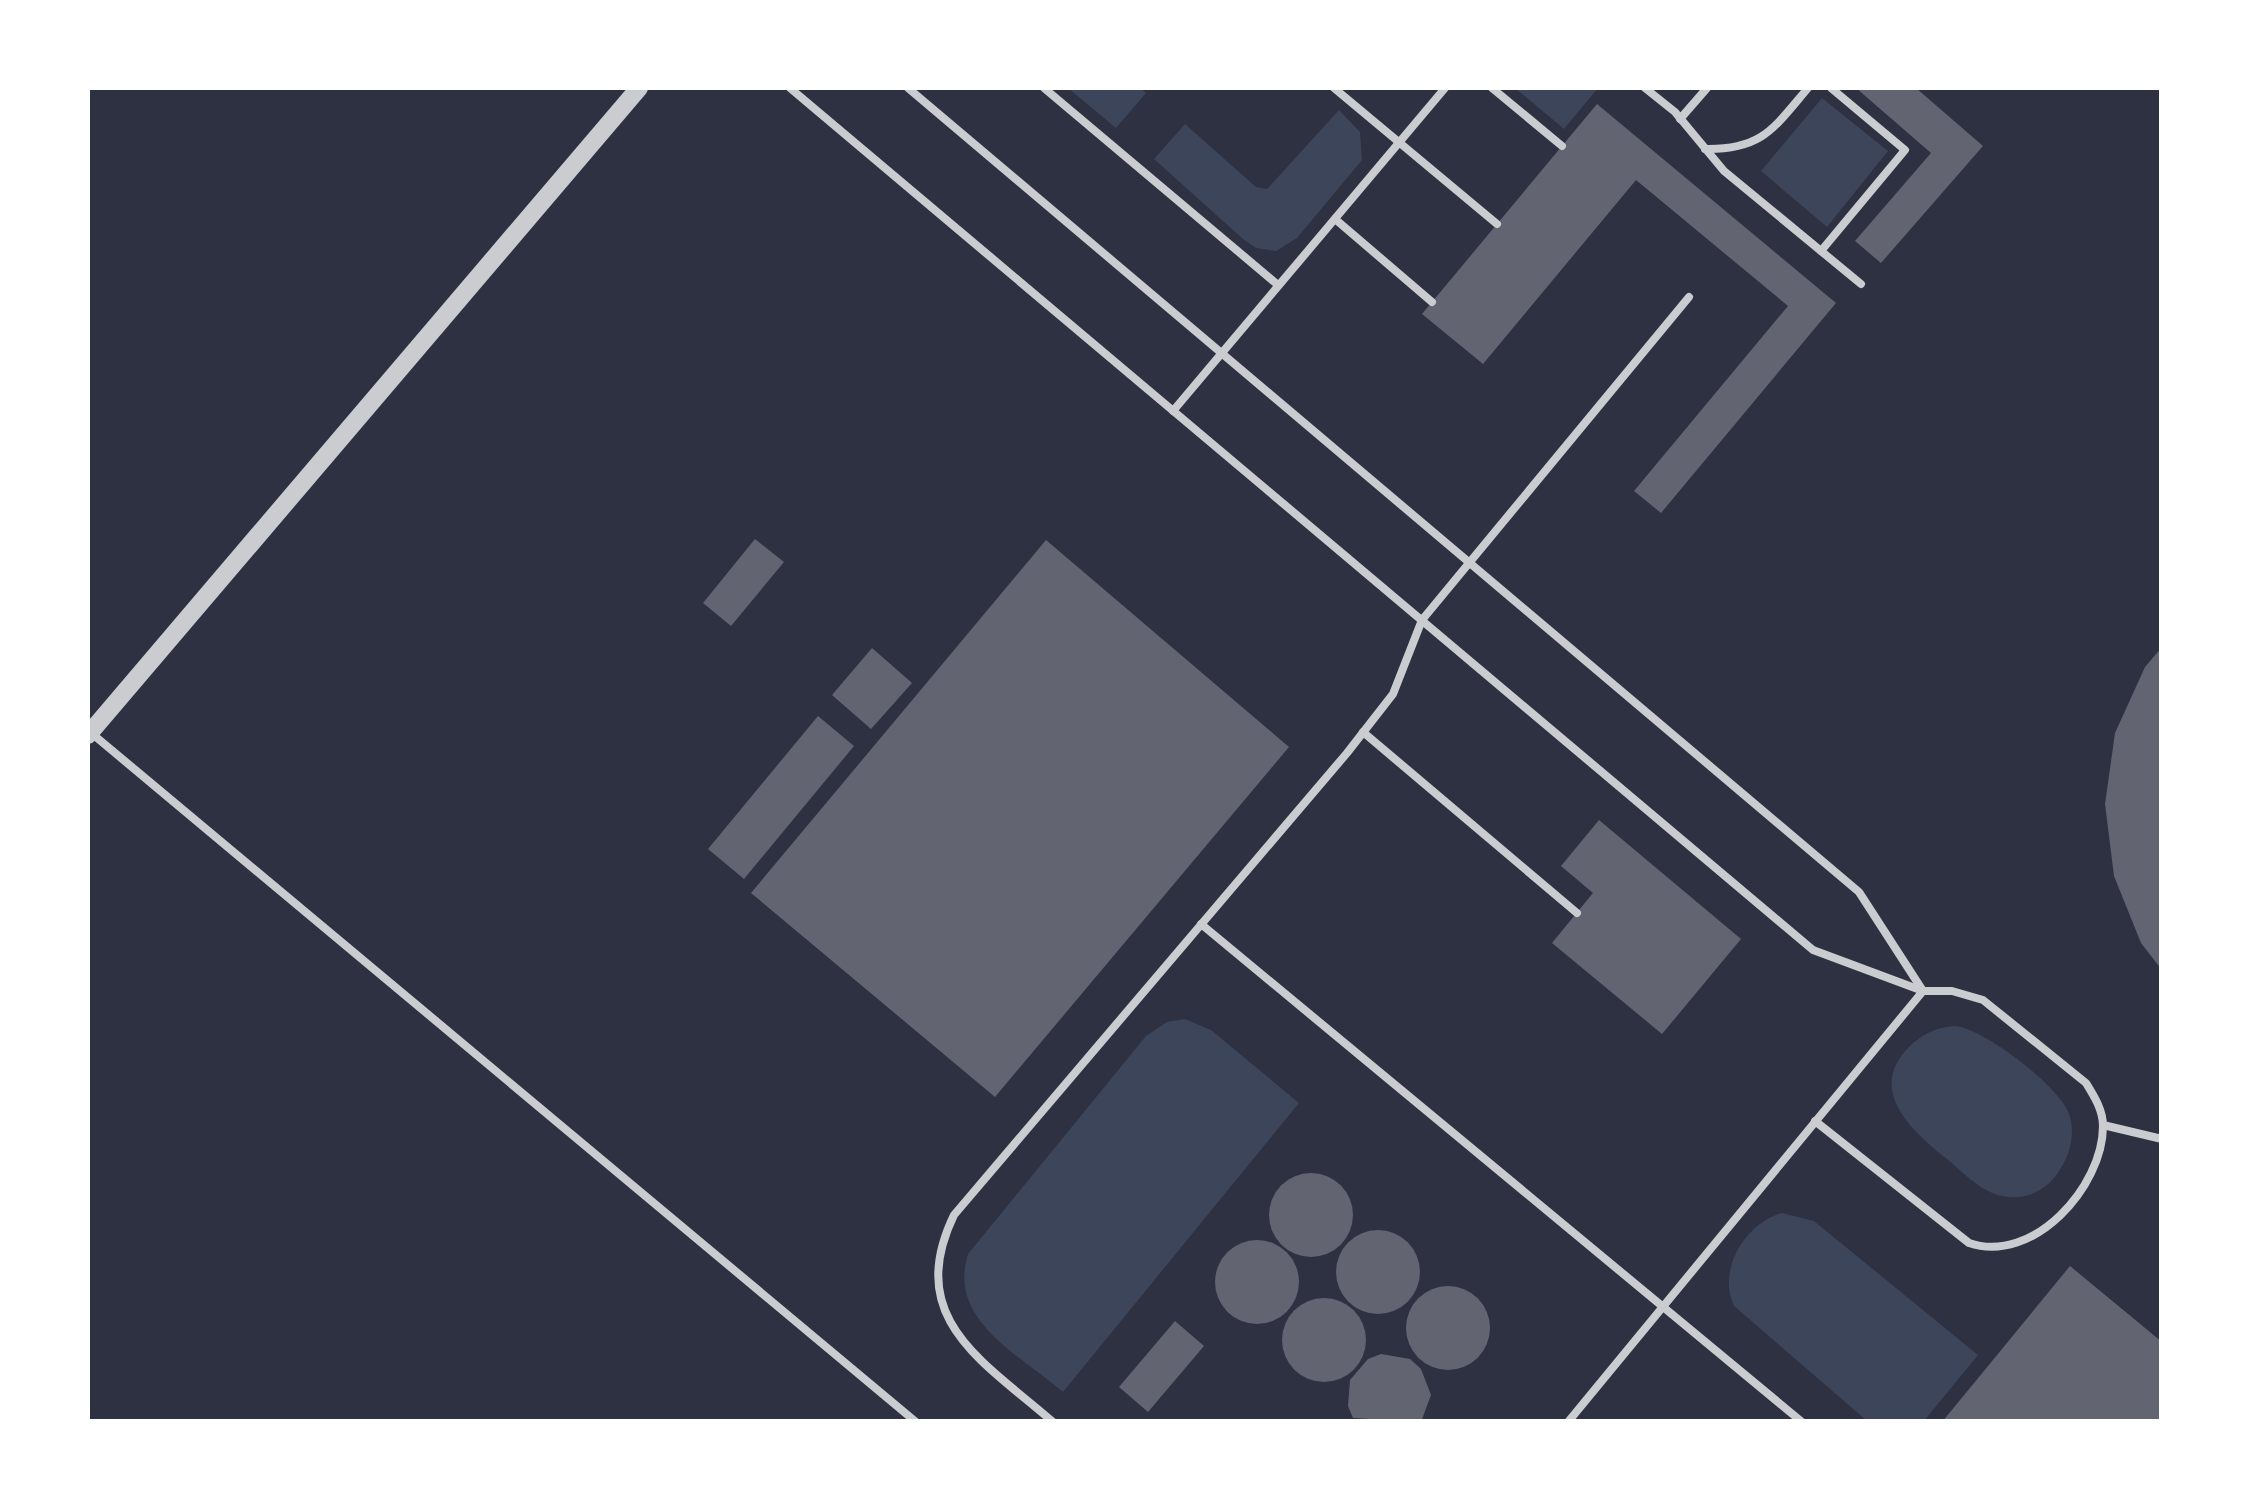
<svg xmlns="http://www.w3.org/2000/svg" width="2249" height="1509" viewBox="0 0 2249 1509" font-family="Mulish,sans-serif">
<style>
.green{fill:#3c4559}
.building{fill:#626471}
.lines{fill:none;stroke-linecap:round;stroke-linejoin:round}
.service{stroke:#caccd0;stroke-width:8}
.tertiary{stroke:#caccd0;stroke-width:18}
</style>
<rect width="100%" height="100%" fill="#2d3142"/>
<!-- green -->
<g class="green">
<path d="M1068 88H1140L1146 93 1116 128Z"/>
<path d="M1515 88H1598L1564 129Z"/>
<path d="M1822 98 1888 151 1827 227 1761 171Z"/>
<path d="M1339 110 1360 132 1362 160 1297 238 1276 251 1256 248 1243 239 1154 159 1185 124 1256 187 1267 189Z"/>
<path d="M1185 1019 1211 1030 1299 1103 1063 1392C1019 1354 947 1320 968 1254L1146 1036 1167 1022Z"/>
<path d="M1954 1026C1981 1026 2064 1089 2070 1117 2075 1135 2070 1153 2061 1168 2052 1184 2037 1195 2019 1197 1988 1200 1968 1177 1947 1159 1914 1133 1866 1091 1908 1048 1921 1035 1936 1027 1954 1026Z"/>
<path d="M1782 1213 1814 1221 1978 1355 1924 1421H1867L1734 1306C1717 1271 1744 1224 1782 1213Z"/>
</g>
<!-- building -->
<g class="building">
<path d="M1856 88H1916L1983 146 1881 263 1855 241 1931 153Z"/>
<path d="M1597 104 1836 303 1661 513 1634 491 1788 306 1636 180 1483 364 1422 314Z"/>
<path d="M755 539 784 562 731 626 703 603Z"/>
<path d="M1046 540 1289 747 995 1097 751 893Z"/>
<path d="M2162 647V970L2141 943 2114 876 2105 804 2115 733 2145 667Z"/>
<path d="M872 648 912 683 871 729 832 695Z"/>
<path d="M818 716 854 746 744 879 708 849Z"/>
<path d="M1599 820 1741 939 1662 1034 1552 943 1593 893 1561 866Z"/>
<circle cx="1311" cy="1215" r="42"/>
<circle cx="1378" cy="1272" r="42"/>
<circle cx="1257" cy="1282" r="42"/>
<path d="M2070 1266 2162 1342V1422H1942Z"/>
<circle cx="1448" cy="1328" r="42"/>
<circle cx="1324" cy="1340" r="42"/>
<path d="M1175 1321 1204 1346 1148 1412 1119 1387Z"/>
<path d="M1381 1354 1410 1359 1421 1369 1431 1395 1421 1422 1353 1418 1348 1406 1350 1380 1368 1359Z"/>
</g>
<g class="lines">
<!-- service -->
<g class="service">
<path d="M790 88 1813 950 1923 991H1952L1983 1000 2086 1083C2094 1096 2103 1110 2103 1126 2103 1187 2033 1265 1969 1243L1815 1121"/>
<path d="M908 88 1859 892 1923 991"/>
<path d="M1044 88 1278 285"/>
<path d="M1334 88 1497 224"/>
<path d="M1492 88 1562 146"/>
<path d="M1645 88 1675 112 1724 171 1861 284"/>
<path d="M1680 119 1707 88"/>
<path d="M1705 149C1762 150 1773 129 1808 88"/>
<path d="M1335 219 1432 302"/>
<path d="M1821 251 1905 150 1831 88"/>
<path d="M1173 411 1445 88"/>
<path d="M90 732 916 1422"/>
<path d="M1363 732 1577 913"/>
<path d="M1201 924 1802 1422"/>
<path d="M2103 1125 2162 1139"/>
<path d="M1053 1422C983 1361 904 1319 954 1215L1347 753 1393 694 1422 620 1689 297"/>
<path d="M1568 1422 1923 991"/>
</g>
<!-- tertiary -->
<path class="tertiary" d="M88 735 639 88"/>
</g>
<!-- border -->
<rect width="2249" height="1509" fill="none" stroke="#ffffff" stroke-width="180"/>
</svg>
